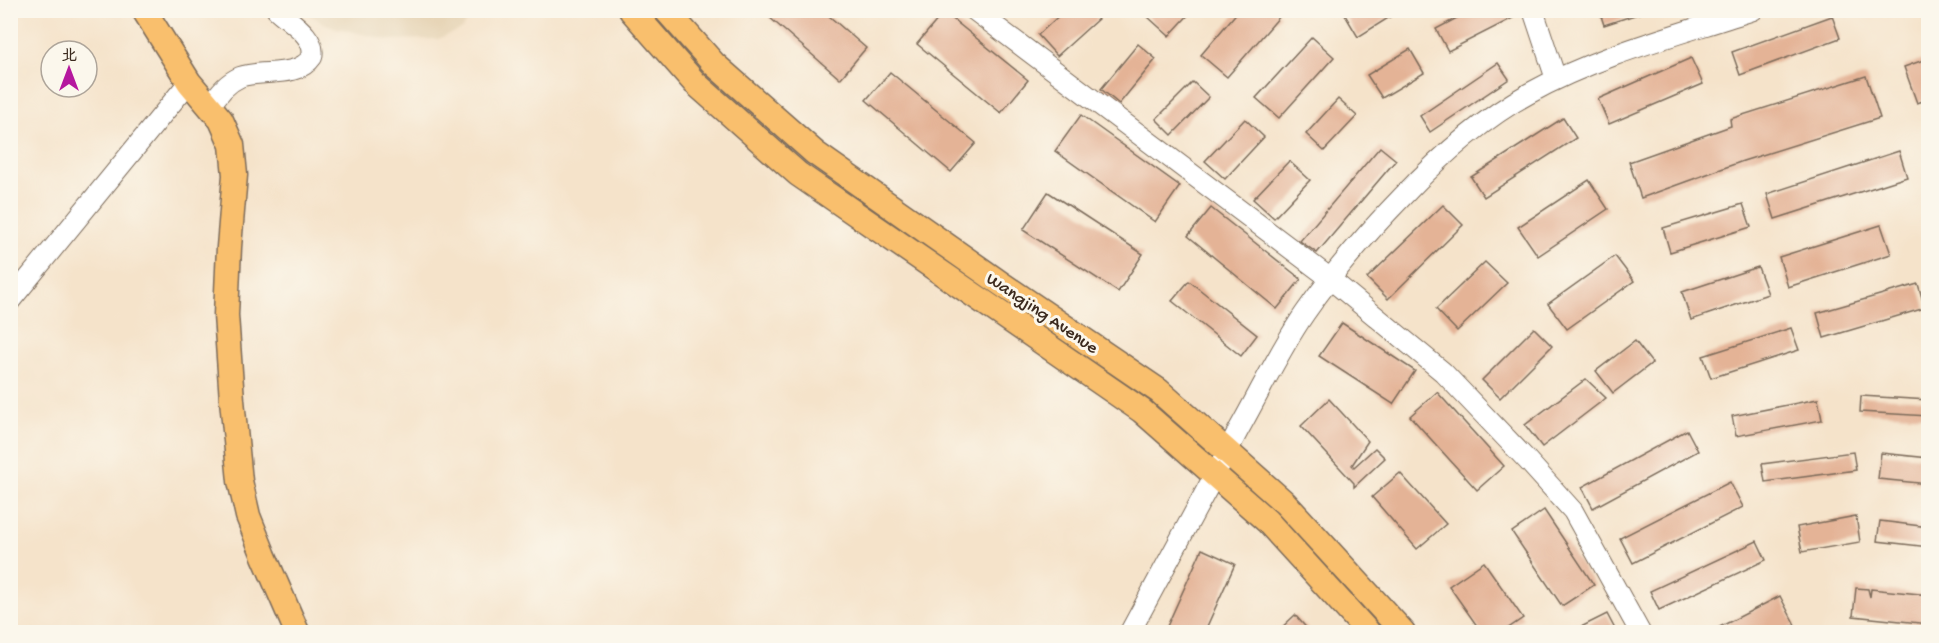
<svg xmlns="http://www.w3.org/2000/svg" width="1939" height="643" viewBox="0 0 1939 643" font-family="'Gochi Hand','LXGW WenKai TC',sans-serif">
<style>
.built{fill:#e7d5b7}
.building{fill:#e4b396}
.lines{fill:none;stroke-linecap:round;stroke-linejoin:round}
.minor-casing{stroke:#7c6b5a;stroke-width:22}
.major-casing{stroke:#7c6b5a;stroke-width:27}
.minor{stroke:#fff;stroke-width:20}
.major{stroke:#f9bf6d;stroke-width:24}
.labels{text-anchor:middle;stroke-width:6;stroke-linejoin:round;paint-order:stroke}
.street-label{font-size:18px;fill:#3b2a1e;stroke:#fbf7ec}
</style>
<rect width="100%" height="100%" fill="#fbf7ec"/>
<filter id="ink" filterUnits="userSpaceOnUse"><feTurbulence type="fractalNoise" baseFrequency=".0167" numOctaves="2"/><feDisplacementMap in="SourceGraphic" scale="12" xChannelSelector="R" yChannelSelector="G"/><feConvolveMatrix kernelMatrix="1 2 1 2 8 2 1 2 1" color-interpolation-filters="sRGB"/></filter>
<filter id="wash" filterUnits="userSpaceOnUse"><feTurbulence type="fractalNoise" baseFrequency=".008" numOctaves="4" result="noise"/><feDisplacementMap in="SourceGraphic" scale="24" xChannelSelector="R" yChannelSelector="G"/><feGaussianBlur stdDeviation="1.35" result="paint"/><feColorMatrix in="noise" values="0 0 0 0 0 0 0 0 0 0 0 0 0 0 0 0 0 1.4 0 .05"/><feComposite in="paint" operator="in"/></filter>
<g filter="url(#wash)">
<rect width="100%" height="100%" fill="#f5e3ca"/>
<!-- built -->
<path class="built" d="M303 11H475L462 29 438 39 388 40 329 26Z"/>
<g id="blocks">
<!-- building -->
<g class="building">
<path d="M774 10H822L866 48 840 79 769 17Z"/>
<path d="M1065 10H1091L1098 19 1057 56 1038 35Z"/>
<path d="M1154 10H1193L1169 36 1148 17Z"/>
<path d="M1239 10H1275L1280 16 1227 77 1201 55Z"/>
<path d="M1342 10H1401L1358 37Z"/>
<path d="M1472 10H1509L1513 18 1448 51 1436 29Z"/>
<path d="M1599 10H1641V13L1604 25Z"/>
<path d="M944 12 1028 80 1001 113 917 44Z"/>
<path d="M1832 16 1840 38 1740 75 1732 52Z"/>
<path d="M1312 37 1334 57 1279 118 1256 98Z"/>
<path d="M1138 44 1156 59 1119 104 1101 89Z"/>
<path d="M1410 49 1424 73 1382 98 1367 75Z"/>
<path d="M1691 58 1703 84 1609 124 1598 99Z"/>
<path d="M1929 58V99L1917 103 1904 67Z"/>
<path d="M1498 63 1509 79 1430 132 1420 116Z"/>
<path d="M890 72 976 143 951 172 866 100Z"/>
<path d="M1866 76 1880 118 1743 161 1641 198 1629 162 1731 126 1730 119Z"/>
<path d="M1193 82 1209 97 1172 135 1156 119Z"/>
<path d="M1338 99 1357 116 1324 151 1306 134Z"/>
<path d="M1081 115 1180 186 1155 222 1055 151Z"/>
<path d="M1563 118 1576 138 1484 197 1471 177Z"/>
<path d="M1245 119 1264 137 1225 179 1205 161Z"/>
<path d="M1380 147 1396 160 1317 253 1300 241Z"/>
<path d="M1899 151 1907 177 1775 219 1767 194Z"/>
<path d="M1289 161 1310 180 1274 218 1253 199Z"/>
<path d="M1589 180 1608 209 1538 256 1518 227Z"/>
<path d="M1048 192 1143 254 1118 292 1023 230Z"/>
<path d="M1743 204 1751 227 1670 252 1663 228Z"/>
<path d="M1443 205 1463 225 1388 299 1367 278Z"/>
<path d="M1211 208 1301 279 1277 309 1188 236Z"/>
<path d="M1881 225 1891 254 1788 287 1779 257Z"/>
<path d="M1615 256 1634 281 1567 329 1548 304Z"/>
<path d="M1485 262 1507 283 1457 331 1436 309Z"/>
<path d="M1758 267 1768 294 1691 320 1682 292Z"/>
<path d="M1189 281 1257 335 1241 356 1172 301Z"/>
<path d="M1918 284 1925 308 1824 338 1817 313Z"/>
<path d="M1342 323 1415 371 1393 404 1319 356Z"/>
<path d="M1534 328 1552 346 1500 398 1482 380Z"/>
<path d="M1791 328 1799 350 1711 378 1703 356Z"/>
<path d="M1635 341 1652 363 1613 393 1596 371Z"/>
<path d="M1586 379 1606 398 1542 447 1525 425Z"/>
<path d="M1437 392 1504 466 1477 490 1410 416Z"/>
<path d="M1861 396 1929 400V416L1860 412Z"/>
<path d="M1329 399 1368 441 1352 465 1354 467 1375 448 1385 458 1354 487V483L1301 426Z"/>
<path d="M1818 399 1822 420 1736 436 1732 416Z"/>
<path d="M1687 430 1698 451 1593 508 1582 487Z"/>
<path d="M1853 452 1856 470 1765 482 1762 464Z"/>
<path d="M1881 453 1929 458V484L1878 479Z"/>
<path d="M1400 473 1446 524 1417 549 1372 497Z"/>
<path d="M1730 482 1743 507 1633 563 1620 538Z"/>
<path d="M1544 510 1594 585 1562 606 1512 532Z"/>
<path d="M1856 516 1860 542 1802 552 1797 527Z"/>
<path d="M1880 521 1929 527V547L1877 541Z"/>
<path d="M1757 541 1766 560 1659 610 1650 591Z"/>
<path d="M1202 549 1235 564 1204 633H1164Z"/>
<path d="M1484 562 1523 618 1501 633H1482L1449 586Z"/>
<path d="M1856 588 1868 589 1870 597 1871 589 1929 595V624L1853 616Z"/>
<path d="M1780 596 1795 625 1780 633H1708Z"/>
<path d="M1607 614 1617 633H1569Z"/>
<path d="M1295 615 1311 633H1276Z"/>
</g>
</g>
</g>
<g filter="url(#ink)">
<use href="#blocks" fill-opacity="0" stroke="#7c6b5a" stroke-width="1.5"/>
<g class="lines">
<!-- minor casing -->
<g class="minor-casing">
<g id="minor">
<path d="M974 10 1323 273 1443 372 1527 460 1573 511 1640 632"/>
<path d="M1533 10 1556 79"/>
<path d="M210 107C217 95 226 83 240 77 262 69 297 79 312 57 317 37 290 22 277 10"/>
<path d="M10 301 189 82"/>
<path d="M1130 632C1166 565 1203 497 1239 429 1261 390 1280 349 1305 313 1334 271 1368 232 1403 196 1440 157 1481 120 1528 94 1598 55 1677 35 1753 10"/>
</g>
</g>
<!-- major casing -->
<g class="major-casing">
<g id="major">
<path d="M144 10 189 82 221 120 232 145 235 175 229 247 226 315 232 400 240 481 248 516 264 556 297 632"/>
<path d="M631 10 695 83 798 174 1142 411 1267 521 1368 632"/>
<path d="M666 10 714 64 815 153 1000 283 1159 391 1285 503 1403 632"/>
</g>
</g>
<!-- minor -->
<use href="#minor" class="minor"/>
<!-- major -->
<use href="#major" class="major"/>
</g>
</g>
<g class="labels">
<!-- street labels -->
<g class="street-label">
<text transform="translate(1043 312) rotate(34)" y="6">Wangjing Avenue</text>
</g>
</g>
<!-- margin -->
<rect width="1939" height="643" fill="none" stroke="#fbf7ec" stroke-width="36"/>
<!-- north arrow -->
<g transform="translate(69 69)"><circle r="28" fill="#fbf7ec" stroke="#aea59a" stroke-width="1.5"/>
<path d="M0-4.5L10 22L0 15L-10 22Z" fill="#b5179e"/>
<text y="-9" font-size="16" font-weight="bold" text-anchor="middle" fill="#3b2a1e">北</text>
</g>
</svg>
